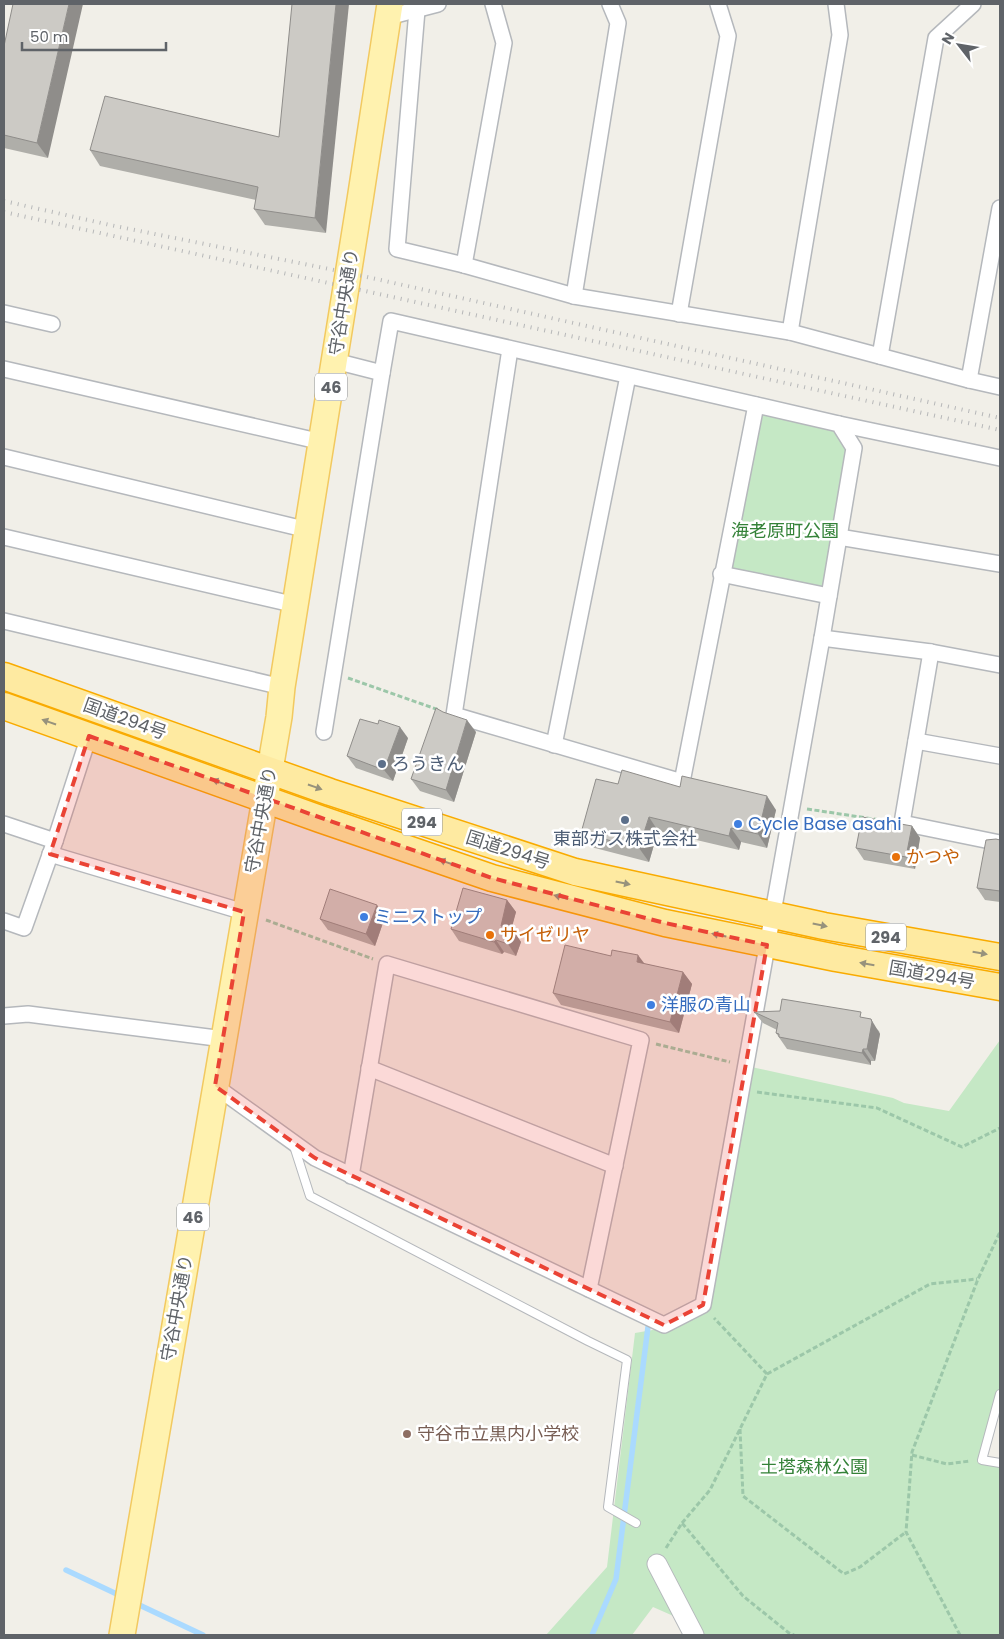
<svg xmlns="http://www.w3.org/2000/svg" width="1004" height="1639" viewBox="0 0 1004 1639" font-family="Poppins,'Noto Sans JP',sans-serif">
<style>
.green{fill:#c5e8c5}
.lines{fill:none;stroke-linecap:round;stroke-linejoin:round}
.stream{stroke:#aadaff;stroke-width:5.5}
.service-casing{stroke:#b5b8bc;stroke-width:10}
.minor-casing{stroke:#b5b8bc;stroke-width:18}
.tertiary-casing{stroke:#b5b8bc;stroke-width:21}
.primary-casing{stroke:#f2c960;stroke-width:28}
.trunk-casing{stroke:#f9ab00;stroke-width:29}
.path{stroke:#9cc7a9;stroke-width:3;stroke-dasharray:5 2.5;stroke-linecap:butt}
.service{stroke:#fff;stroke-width:8}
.minor{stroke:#fff;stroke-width:15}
.tertiary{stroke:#fff;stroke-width:19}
.primary{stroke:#fff2af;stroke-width:25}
.trunk{stroke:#feeaa1;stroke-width:26}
.rail{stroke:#b6b7b8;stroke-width:4;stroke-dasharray:1 6;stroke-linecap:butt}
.wall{fill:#afaea9}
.shaded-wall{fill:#8f8d8a}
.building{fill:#cccac5;stroke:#8f8d8a}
.oneway{fill:#97927c}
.marked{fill:#ea4335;fill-opacity:0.2;stroke:#ea4335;stroke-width:4;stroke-dasharray:10 6;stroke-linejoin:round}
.service-dot{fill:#5c6f8a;stroke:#fff;stroke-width:2}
.shop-dot{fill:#3f7fe0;stroke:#fff;stroke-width:2}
.food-dot{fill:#e8710a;stroke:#fff;stroke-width:2}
.education-dot{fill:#8d6e63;stroke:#fff;stroke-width:2}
.labels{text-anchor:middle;stroke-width:5;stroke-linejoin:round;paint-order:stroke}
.shield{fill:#fff;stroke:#8f9295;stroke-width:1}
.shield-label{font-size:16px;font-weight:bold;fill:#5f6368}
.street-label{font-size:18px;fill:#5f6368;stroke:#fff}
.park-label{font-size:18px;fill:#348238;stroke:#fff}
.service-label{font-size:18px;fill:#4e5e75;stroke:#fff;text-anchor:start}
.shop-label{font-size:18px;fill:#366cbe;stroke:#fff;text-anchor:start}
.food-label{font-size:18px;fill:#c56008;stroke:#fff;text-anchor:start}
.education-label{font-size:18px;fill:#785e54;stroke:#fff;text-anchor:start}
</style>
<rect width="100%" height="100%" fill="#f1efe8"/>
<!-- green -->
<g class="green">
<path d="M756 405 839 424 854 448 829 596 721 574Z"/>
<path d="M1000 1040V1398L991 1430 986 1461 1000 1463V1635H694L687 1622 653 1607 632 1635H546L607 1567 635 1333 664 1328 703 1305 747 1066 893 1098 904 1103 949 1111Z"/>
</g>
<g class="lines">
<!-- stream -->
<g class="stream">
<path d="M66 1570 123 1597"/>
<path d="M133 1602 203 1635"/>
<path d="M592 1635 616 1579 649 1319"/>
</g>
<!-- service casing -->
<g class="service-casing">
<g id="service">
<path d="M294 1146 310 1196 588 1341 627 1360 608 1507 636 1523"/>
<path d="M1000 1394 982 1460 1000 1463"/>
</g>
</g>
<!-- minor casing -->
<g class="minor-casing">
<g id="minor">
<path d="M417 10 397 249 464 265 574 296 790 332 969 380 1000 387"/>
<path d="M388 17 438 4"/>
<path d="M464 265 504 43 493 4"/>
<path d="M574 296 618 23 610 4"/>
<path d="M4 313 52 324"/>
<path d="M679 314 728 36 718 4"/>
<path d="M790 332 840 35 836 4"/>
<path d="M510 349 454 715 682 782 756 405"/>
<path d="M880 356 936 38 973 4"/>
<path d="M4 369 322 442"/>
<path d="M969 380 1000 208"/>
<path d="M839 424 1000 458"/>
<path d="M4 457 308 530"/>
<path d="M4 537 296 605"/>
<path d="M839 537 1000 564"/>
<path d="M721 574 829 596"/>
<path d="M4 621 282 687"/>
<path d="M822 638 931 652 1000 665"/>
<path d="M931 652 902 823 1000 843"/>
<path d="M324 732 382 373"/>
<path d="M916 741 1000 756"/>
<path d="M554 745 628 376"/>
<path d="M4 824 55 841"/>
<path d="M50 854 244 912"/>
<path d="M4 921 24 928 55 841 89 736"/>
<path d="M4 1016 28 1014 224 1039"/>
<path d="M369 1068 615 1166"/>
<path d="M215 1086 315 1158 664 1325 703 1305 822 638 854 448 839 424 391 321 382 373 335 361"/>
<path d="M351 1176 387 964 641 1040 589 1289"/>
</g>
</g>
<!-- tertiary casing -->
<g class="tertiary-casing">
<path id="tertiary" d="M657 1564 694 1635"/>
</g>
<!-- primary casing -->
<g class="primary-casing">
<path id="primary" d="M122 1635 279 717 282 687 360 200 390 4"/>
</g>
<!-- trunk casing -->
<g class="trunk-casing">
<g id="trunk">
<path d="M4 676 330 792 575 872 824 926 1000 957"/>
<path d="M4 706 320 819 492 878 665 923 836 958 1000 987"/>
</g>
</g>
<!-- path -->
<g class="path">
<path d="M348 678 439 710"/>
<path d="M807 809 887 821"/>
<path d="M266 920 373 959"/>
<path d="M656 1044 730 1062"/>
<path d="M757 1092 877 1108 962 1147 1000 1128"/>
<path d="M767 1374 930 1284 977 1279"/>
<path d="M740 1429 743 1496 844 1574 860 1567 906 1532"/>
<path d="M912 1455 947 1464 970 1461"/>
<path d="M682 1523 710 1490 767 1374 714 1318"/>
<path d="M666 1548 682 1523 743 1596 789 1633 794 1635"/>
<path d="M960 1635 906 1532 912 1452 978 1279 1000 1232"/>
</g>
<!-- service -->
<use href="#service" class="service"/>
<!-- minor -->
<use href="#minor" class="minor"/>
<!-- tertiary -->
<use href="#tertiary" class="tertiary"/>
<!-- primary -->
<use href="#primary" class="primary"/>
<!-- trunk -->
<use href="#trunk" class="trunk"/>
<!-- rail -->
<g class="rail">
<path d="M4 201 110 225 349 273 1000 418"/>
<path d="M4 212 1000 430"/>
</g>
</g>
<!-- wall -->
<g class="wall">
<path d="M4 46 48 158 4 148Z"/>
<path d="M279 137 326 233 265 225 254 209 256 200 100 166 90 150Z"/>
<path d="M476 732 454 802 420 791 411 779Z"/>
<path d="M408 738 393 781 356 768 347 756Z"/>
<path d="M618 784 680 787 776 810 767 848 741 842 739 850 658 831 649 862 591 847 581 833Z"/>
<path d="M912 826 920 838 915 869 864 860 856 848Z"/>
<path d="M1000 840V902L985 900 977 888Z"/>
<path d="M507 900 516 912 511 929 521 942 516 956 504 952 502 954 459 941 451 929Z"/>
<path d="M385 917 375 946 328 930 320 919Z"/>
<path d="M645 964 683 972 692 984 679 1033 561 1005 553 993Z"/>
<path d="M754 1012 865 1018 879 1031 880 1034 875 1061H871V1065L787 1049 776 1033 777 1030 763 1023Z"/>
</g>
<!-- shaded-wall -->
<g class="shaded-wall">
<path d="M69 4H83L48 158 37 143Z"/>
<path d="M336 4H349L326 233 315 218Z"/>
<path d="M467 720 476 732 454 802 446 790Z"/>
<path d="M400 727 408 738 393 781 384 770Z"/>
<path d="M767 796 776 810 767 848 758 834Z"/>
<path d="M649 817 658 831 649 862 639 848Z"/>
<path d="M912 826 920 838 915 869 906 857Z"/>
<path d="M731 828 741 842 739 850 729 836Z"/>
<path d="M507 900 516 912 509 938 501 926Z"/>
<path d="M377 905 385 917 375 946 366 934Z"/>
<path d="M513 930 521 942 516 956 508 944Z"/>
<path d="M496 940 504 952 502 954 494 942Z"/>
<path d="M638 955 647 967 637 962Z"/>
<path d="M683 972 692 984 679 1033 670 1022Z"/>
<path d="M871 1019 880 1034 875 1061 867 1049Z"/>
<path d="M863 1049 871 1061V1065L862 1053Z"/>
</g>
<!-- building -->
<g class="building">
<path d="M13 4H69L37 143 4 135V46Z"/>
<path d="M292 4H336L315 218 254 209 258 187 90 150 105 96 279 137Z"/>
<path d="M436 708 443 712 467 720 446 790 411 779Z"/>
<path d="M360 719 378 724 379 720 400 727 384 770 347 756Z"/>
<path d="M622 770 680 787 682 776 767 796 758 834 731 828 729 836 649 817 639 848 581 833 596 779 618 784Z"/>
<path d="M862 817 912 826 906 857 856 848Z"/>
<path d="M996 839 1000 840V891L977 888 986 840Z"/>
<path d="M463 888 507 900 501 926 513 930 508 944 496 940 494 942 451 929Z"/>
<path d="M330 889 377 905 366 934 320 919Z"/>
<path d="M565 945 611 956 612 950 638 955 637 962 683 972 670 1022 553 993Z"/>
<path d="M782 999 861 1012 860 1017 871 1019 872 1022 867 1049H863L862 1053 779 1037V1034L776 1033 778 1023 754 1012 780 1011Z"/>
</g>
<!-- one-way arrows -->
<defs><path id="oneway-solid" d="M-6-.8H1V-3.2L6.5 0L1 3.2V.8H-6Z" transform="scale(1.25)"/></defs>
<g class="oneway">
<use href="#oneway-solid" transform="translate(49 722) rotate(-161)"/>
<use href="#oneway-solid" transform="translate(219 782) rotate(-160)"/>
<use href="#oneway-solid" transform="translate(315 787) rotate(19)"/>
<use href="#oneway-solid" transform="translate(446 862) rotate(-161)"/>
<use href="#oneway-solid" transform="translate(623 883) rotate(12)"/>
<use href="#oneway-solid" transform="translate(561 897) rotate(-165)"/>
<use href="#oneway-solid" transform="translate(820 925) rotate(12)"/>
<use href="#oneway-solid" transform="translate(719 935) rotate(-168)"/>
<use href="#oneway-solid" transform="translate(980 953) rotate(10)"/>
<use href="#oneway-solid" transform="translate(867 964) rotate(-170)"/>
</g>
<!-- marked area -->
<path class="marked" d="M89 736 492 878 665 923 767 945 703 1305 664 1325 315 1158 215 1086 244 912 50 854Z"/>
<!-- markers -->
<g class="service-dot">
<circle cx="382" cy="764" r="5"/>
<circle cx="625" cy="820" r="5"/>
</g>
<g class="shop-dot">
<circle cx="738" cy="824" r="5"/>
<circle cx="364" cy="917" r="5"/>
<circle cx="651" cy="1005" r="5"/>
</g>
<g class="food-dot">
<circle cx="896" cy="857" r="5"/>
<circle cx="490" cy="935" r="5"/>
</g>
<circle class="education-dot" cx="407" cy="1434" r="5"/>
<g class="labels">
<!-- shield labels -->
<g class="shield">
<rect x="315" y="373.5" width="32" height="27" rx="4"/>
<rect x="402" y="808.5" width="40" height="27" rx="4"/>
<rect x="866" y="923.5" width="40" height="27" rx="4"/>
<rect x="177" y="1203.5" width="32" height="27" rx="4"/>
</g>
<g class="shield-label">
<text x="331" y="393">46</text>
<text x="422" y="828">294</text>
<text x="886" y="943">294</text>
<text x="193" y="1223">46</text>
</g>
<!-- street labels -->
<g class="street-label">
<text transform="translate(344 302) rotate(-81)" y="6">守谷中央通り</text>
<text transform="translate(125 719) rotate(20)" y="6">国道294号</text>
<text transform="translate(261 820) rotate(-80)" y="6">守谷中央通り</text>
<text transform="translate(508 850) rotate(18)" y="6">国道294号</text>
<text transform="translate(932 975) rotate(10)" y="6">国道294号</text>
<text transform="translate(177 1308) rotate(-80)" y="6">守谷中央通り</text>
</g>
<!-- park labels -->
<g class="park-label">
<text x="785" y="537">海老原町公園</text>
<text x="814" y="1473">土塔森林公園</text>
</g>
<!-- service labels -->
<g class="service-label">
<text x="392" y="770">ろうきん</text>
<text x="625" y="845" text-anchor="middle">東部ガス株式会社</text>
</g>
<!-- shop labels -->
<g class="shop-label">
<text x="748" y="830">Cycle Base asahi</text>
<text x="374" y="923">ミニストップ</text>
<text x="661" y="1011">洋服の青山</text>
</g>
<!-- food labels -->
<g class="food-label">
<text x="906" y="863">かつや</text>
<text x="500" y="941">サイゼリヤ</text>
</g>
<!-- education labels -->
<g class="education-label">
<text x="417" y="1440">守谷市立黒内小学校</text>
</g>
</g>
<!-- border -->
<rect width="1004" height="1639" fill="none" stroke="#5f6368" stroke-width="10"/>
<!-- north arrow -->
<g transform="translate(959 45) rotate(301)" stroke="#ffffff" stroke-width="4" paint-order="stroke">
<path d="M0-4L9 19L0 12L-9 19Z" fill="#5f6368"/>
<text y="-8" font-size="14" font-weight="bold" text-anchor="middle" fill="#5f6368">N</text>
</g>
<!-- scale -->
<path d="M22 42v8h144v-8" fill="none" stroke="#5f6368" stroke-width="2.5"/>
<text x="30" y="42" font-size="15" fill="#5f6368" stroke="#ffffff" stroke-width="4" paint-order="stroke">50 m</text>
</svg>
